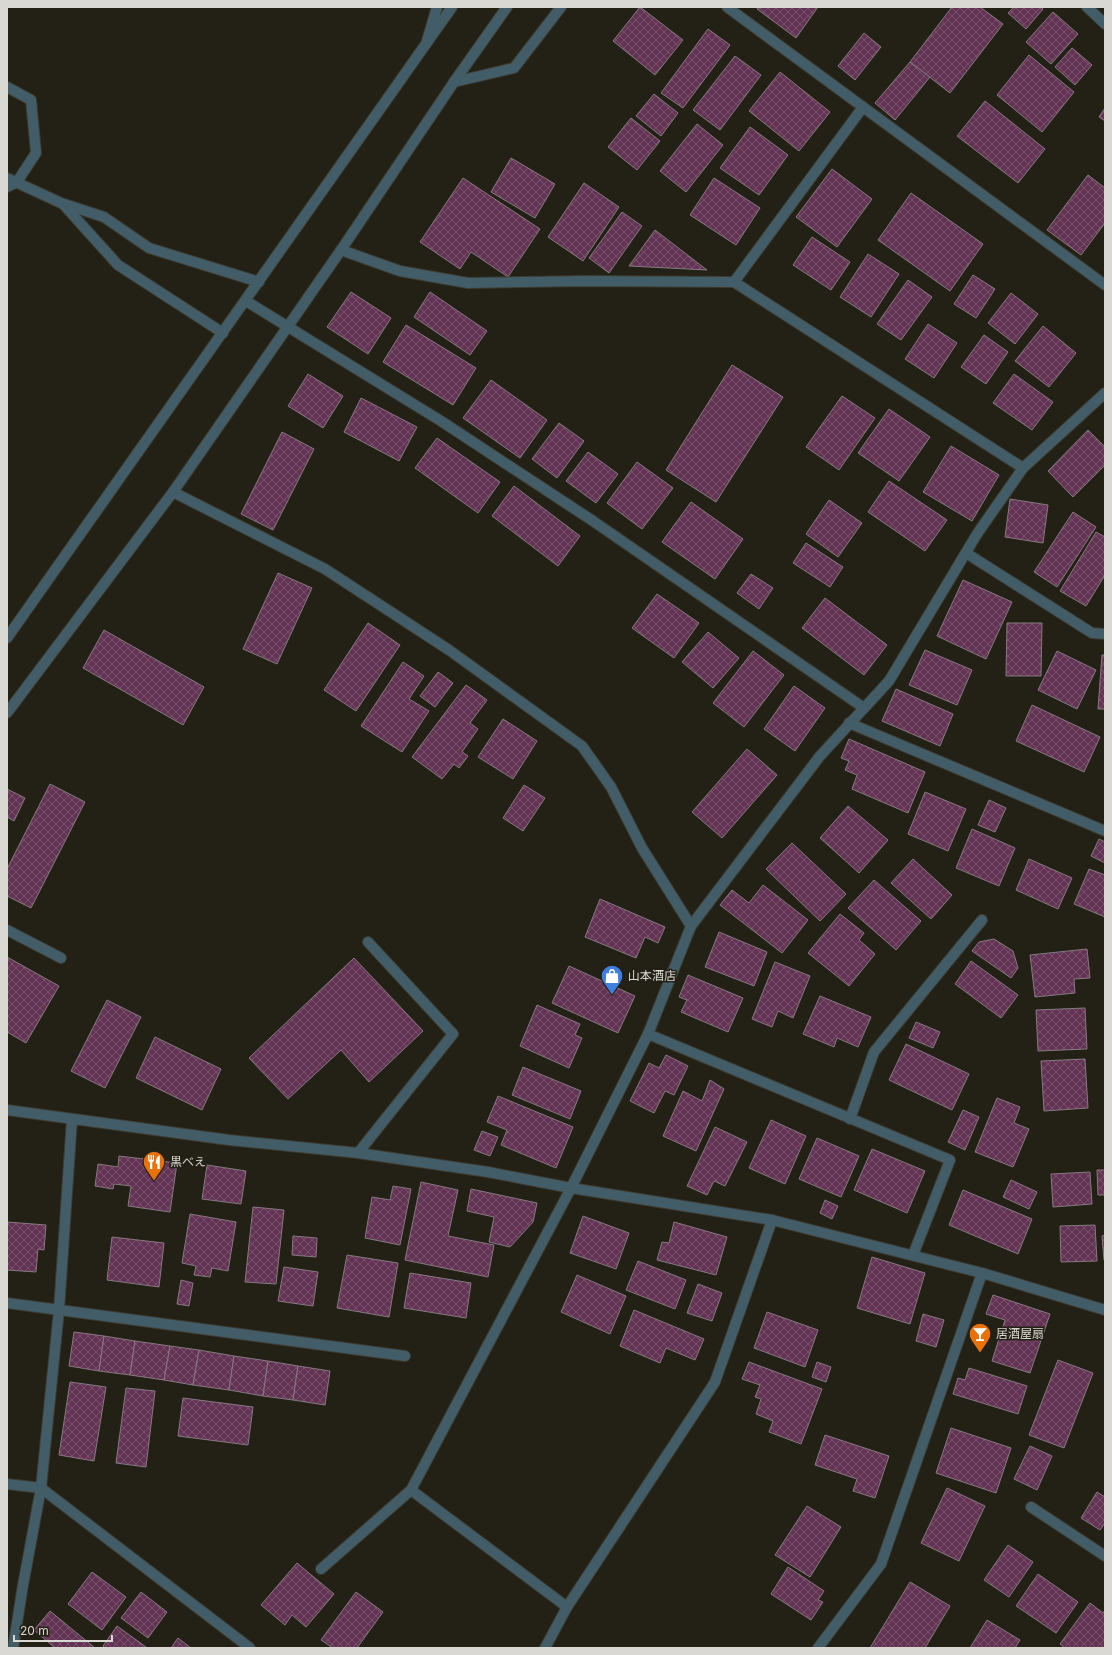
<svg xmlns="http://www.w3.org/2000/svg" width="1112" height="1655" viewBox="0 0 1112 1655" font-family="Inter,'Noto Sans JP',sans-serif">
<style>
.building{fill:url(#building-cross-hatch);stroke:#867981}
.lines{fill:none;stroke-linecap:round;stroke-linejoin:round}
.service-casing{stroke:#3d3b30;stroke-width:12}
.minor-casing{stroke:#3d3b30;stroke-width:12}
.tertiary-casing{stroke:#3d3b30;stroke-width:12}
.service{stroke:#425d68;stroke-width:10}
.minor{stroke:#425d68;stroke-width:10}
.tertiary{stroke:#425d68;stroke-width:10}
.labels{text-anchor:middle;stroke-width:3;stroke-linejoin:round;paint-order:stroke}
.poi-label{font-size:12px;fill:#dad8d2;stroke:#232116;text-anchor:start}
</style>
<defs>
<pattern id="building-cross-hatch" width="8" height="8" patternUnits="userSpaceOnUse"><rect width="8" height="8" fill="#633353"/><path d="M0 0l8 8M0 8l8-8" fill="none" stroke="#79506b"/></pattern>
</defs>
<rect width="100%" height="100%" fill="#232116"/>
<!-- building -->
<g class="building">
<path d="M640 7 683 40 655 75 613 41Z"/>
<path d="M758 7H818L796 38 757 9Z"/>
<path d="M952 7H980L1003 24 950 93 910 62Z"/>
<path d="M1014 7H1041L1043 9 1026 29 1008 13Z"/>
<path d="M1053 12 1078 34 1051 64 1026 42Z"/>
<path d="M708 29 730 45 683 108 661 93Z"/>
<path d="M864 33 881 47 855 80 838 66Z"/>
<path d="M1072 48 1092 65 1075 85 1055 67Z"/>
<path d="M1029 55 1074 92 1042 132 997 95Z"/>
<path d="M735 56 761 75 720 130 693 110Z"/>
<path d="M910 62 930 77 895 120 875 103Z"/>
<path d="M780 72 830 112 799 151 749 111Z"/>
<path d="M654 94 678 113 661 136 636 116Z"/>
<path d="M985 101 1045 149 1018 183 957 136Z"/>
<path d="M1105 108V121L1099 117Z"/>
<path d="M631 118 660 141 637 170 608 147Z"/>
<path d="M697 124 723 145 686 192 660 171Z"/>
<path d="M750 127 788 155 759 195 720 168Z"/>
<path d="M511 158 555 184 535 218 491 192Z"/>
<path d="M832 169 872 199 837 247 796 217Z"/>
<path d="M1088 175 1105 188V223L1081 255 1047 230Z"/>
<path d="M463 178 540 229 508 277 471 252 460 269 420 242Z"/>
<path d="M714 178 760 208 736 245 690 215Z"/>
<path d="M584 183 619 207 583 261 548 237Z"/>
<path d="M911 193 983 244 950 291 878 240Z"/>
<path d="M622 212 642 226 609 273 589 258Z"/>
<path d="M655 230 707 270 629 266Z"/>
<path d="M812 237 850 262 831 290 793 265Z"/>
<path d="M868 254 899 274 871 317 840 297Z"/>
<path d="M973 275 995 289 976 318 954 304Z"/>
<path d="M908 280 932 297 901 340 877 324Z"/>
<path d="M351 292 391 318 368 354 327 327Z"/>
<path d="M430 292 487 331 470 355 414 317Z"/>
<path d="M1011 293 1038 314 1015 344 988 323Z"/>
<path d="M928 324 957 343 934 378 905 359Z"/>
<path d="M406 325 476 368 453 405 383 362Z"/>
<path d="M1043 326 1076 353 1049 387 1015 361Z"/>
<path d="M984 335 1008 352 986 384 961 367Z"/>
<path d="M732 365 783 397 716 502 666 470Z"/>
<path d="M308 374 343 396 323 428 288 406Z"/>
<path d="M1014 374 1053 402 1032 430 993 403Z"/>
<path d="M491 380 547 420 520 458 463 418Z"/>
<path d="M842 396 875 418 839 470 806 447Z"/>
<path d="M361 398 417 427 399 461 344 432Z"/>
<path d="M889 409 930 437 899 481 858 453Z"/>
<path d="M559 423 584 441 557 478 532 459Z"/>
<path d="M1088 430 1105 447V465L1073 497 1048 471Z"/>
<path d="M282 432 314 449 273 530 241 514Z"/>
<path d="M437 438 500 482 478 513 415 468Z"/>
<path d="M951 446 999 475 972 521 923 492Z"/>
<path d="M588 452 618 474 596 503 566 481Z"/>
<path d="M637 462 673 488 642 529 607 503Z"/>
<path d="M889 481 947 520 925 551 868 512Z"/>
<path d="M514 486 580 536 558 566 492 516Z"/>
<path d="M1010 499 1048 505 1043 543 1005 537Z"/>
<path d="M829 500 862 523 838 557 806 534Z"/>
<path d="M691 502 743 539 715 579 662 542Z"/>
<path d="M1073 512 1096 527 1057 587 1034 572Z"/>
<path d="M1096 532 1105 537V575L1086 606 1060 591Z"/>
<path d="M806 543 843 567 830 587 793 563Z"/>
<path d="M278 573 312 588 277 664 243 649Z"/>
<path d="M751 574 773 588 759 609 737 593Z"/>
<path d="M963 580 1012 602 986 659 937 636Z"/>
<path d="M657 594 699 623 674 658 632 628Z"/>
<path d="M825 598 887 645 864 675 802 628Z"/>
<path d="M368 623 400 645 356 711 324 690Z"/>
<path d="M1007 623H1042L1041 676H1006Z"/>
<path d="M104 630 204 687 183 725 83 668Z"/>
<path d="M708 632 739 658 713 688 682 662Z"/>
<path d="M925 650 972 670 957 705 909 685Z"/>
<path d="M753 651 784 675 744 727 713 703Z"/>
<path d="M1057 651 1096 670 1077 709 1038 690Z"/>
<path d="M1102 655H1105V709H1098Z"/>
<path d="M403 662 424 676 409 699 429 711 402 752 361 726Z"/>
<path d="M438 672 453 683 435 707 420 696Z"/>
<path d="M466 685 487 700 470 723 478 729 462 752 468 756 459 768 454 764 442 779 412 757Z"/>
<path d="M794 686 825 708 795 751 764 729Z"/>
<path d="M896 689 953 714 940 746 882 721Z"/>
<path d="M1032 705 1100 737 1084 772 1016 741Z"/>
<path d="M503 719 537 741 513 779 478 757Z"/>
<path d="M849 739 925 772 908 813 852 789 857 775 845 770 849 761 841 758Z"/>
<path d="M747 749 777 775 722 838 692 812Z"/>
<path d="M50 784 85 802 31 908 7 896V869Z"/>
<path d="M524 785 545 798 523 831 503 818Z"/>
<path d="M7 789 25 798 14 821 7 817Z"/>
<path d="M925 792 966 809 948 851 908 834Z"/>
<path d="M989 800 1006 808 995 832 978 825Z"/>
<path d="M848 806 888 840 859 873 820 838Z"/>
<path d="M972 829 1015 848 999 886 956 868Z"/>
<path d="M1099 839 1105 842V863L1091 856Z"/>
<path d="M792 843 846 894 820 921 766 869Z"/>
<path d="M913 859 952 895 931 919 891 883Z"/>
<path d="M1029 859 1072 878 1058 909 1016 890Z"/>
<path d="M1089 869 1105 875V917L1074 904Z"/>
<path d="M874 880 921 921 896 950 848 908Z"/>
<path d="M763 885 808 920 782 953 720 905 732 890 749 903Z"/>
<path d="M600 899 665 927 658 943 645 937 636 958 585 937Z"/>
<path d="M840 914 864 933 859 940 875 954 849 986 808 953Z"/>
<path d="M719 932 767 952 754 986 705 967Z"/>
<path d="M994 939 1013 951 1018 968 1011 978 972 951 979 942Z"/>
<path d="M1087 949 1090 978 1074 979 1075 993 1035 997 1030 955Z"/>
<path d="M7 957 59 986 26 1043 7 1032Z"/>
<path d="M354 958 423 1031 369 1082 341 1050 288 1099 249 1058Z"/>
<path d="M971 961 1018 995 1001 1018 955 984Z"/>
<path d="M775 962 810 976 793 1018 778 1011 772 1027 752 1019Z"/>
<path d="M569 966 635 996 618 1033 552 1003Z"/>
<path d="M688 975 743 998 728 1032 681 1012 687 1000 679 997Z"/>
<path d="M820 996 871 1017 858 1047 837 1038 834 1047 803 1034Z"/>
<path d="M107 1000 141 1017 105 1088 71 1071Z"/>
<path d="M537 1005 580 1024 575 1035 582 1038 569 1068 520 1046Z"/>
<path d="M1085 1008 1087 1049 1038 1051 1036 1010Z"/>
<path d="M916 1022 940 1032 933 1048 909 1038Z"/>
<path d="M155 1037 221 1069 202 1110 136 1078Z"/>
<path d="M906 1044 969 1074 952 1110 889 1080Z"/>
<path d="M666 1055 688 1066 674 1095 665 1091 654 1113 630 1101 649 1063 659 1068Z"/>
<path d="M1085 1059 1088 1108 1044 1111 1041 1061Z"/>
<path d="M523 1067 581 1091 570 1119 512 1095Z"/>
<path d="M710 1080 724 1089 696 1151 663 1136 683 1091 702 1101Z"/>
<path d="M498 1096 573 1127 556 1168 501 1145 507 1130 487 1122Z"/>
<path d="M997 1098 1020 1107 1014 1123 1029 1129 1013 1167 975 1152Z"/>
<path d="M963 1110 979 1117 965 1150 948 1142Z"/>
<path d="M771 1120 806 1136 785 1184 749 1168Z"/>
<path d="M715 1127 747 1142 725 1186 714 1181 707 1195 687 1186Z"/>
<path d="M482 1131 498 1137 490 1156 474 1150Z"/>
<path d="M817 1138 859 1156 841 1197 799 1179Z"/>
<path d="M872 1149 925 1171 907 1213 854 1190Z"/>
<path d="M119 1156 177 1163 170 1212 128 1206 131 1186 114 1184 113 1189 95 1186 98 1164 118 1167Z"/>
<path d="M207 1165 246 1171 241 1204 202 1199Z"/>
<path d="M1097 1170H1105V1195H1098Z"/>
<path d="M1090 1172 1092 1204 1053 1207 1051 1174Z"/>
<path d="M1011 1180 1037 1192 1029 1209 1003 1197Z"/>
<path d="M421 1182 458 1190 448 1236 494 1245 488 1277 405 1260Z"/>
<path d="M393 1186 411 1189 400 1245 365 1238 372 1197 390 1200Z"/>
<path d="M471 1189 537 1203 533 1222 510 1247 489 1242 494 1217 467 1211Z"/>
<path d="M963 1190 1032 1219 1018 1254 949 1225Z"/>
<path d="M825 1200 838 1206 832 1219 820 1213Z"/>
<path d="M253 1207 284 1210 276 1284 245 1282Z"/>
<path d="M190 1214 236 1222 228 1271 212 1268 210 1277 194 1275 196 1266 182 1263Z"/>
<path d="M583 1216 629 1233 616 1269 570 1253Z"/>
<path d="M7 1222 46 1225 44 1250 38 1249 36 1272 7 1270Z"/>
<path d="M674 1222 727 1237 716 1275 657 1260 662 1242 669 1243Z"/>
<path d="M1095 1225 1097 1261 1061 1262 1060 1226Z"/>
<path d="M1105 1235V1260H1104L1102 1236Z"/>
<path d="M293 1236 317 1238 316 1257 292 1255Z"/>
<path d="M112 1237 164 1243 159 1287 107 1280Z"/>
<path d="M347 1255 398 1263 389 1317 337 1308Z"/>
<path d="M872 1257 925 1273 910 1324 857 1308Z"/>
<path d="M638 1261 686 1280 675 1309 626 1290Z"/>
<path d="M284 1267 318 1272 313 1306 278 1301Z"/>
<path d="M410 1273 471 1283 466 1318 404 1308Z"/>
<path d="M577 1275 626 1296 610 1334 561 1312Z"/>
<path d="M181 1280 193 1283 189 1306 177 1304Z"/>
<path d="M698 1284 722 1293 712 1321 687 1313Z"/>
<path d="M993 1295 1050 1314 1030 1373 992 1361 1005 1320 986 1314Z"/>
<path d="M634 1310 704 1339 695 1360 666 1348 660 1363 620 1346Z"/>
<path d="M767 1312 818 1330 805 1367 754 1348Z"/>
<path d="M923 1314 944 1320 936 1347 916 1341Z"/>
<path d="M74 1332 104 1336 99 1371 69 1366Z"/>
<path d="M104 1336 135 1341 130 1375 99 1371Z"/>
<path d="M135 1341 170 1346 164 1380 130 1375Z"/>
<path d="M170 1346 199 1350 193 1385 164 1380Z"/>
<path d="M199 1350 234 1356 229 1390 193 1385Z"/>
<path d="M234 1356 268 1361 263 1396 229 1390Z"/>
<path d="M1058 1360 1093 1373 1064 1448 1029 1435Z"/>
<path d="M268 1361 298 1366 293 1400 263 1396Z"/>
<path d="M749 1362 822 1389 801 1444 769 1432 773 1421 756 1414 761 1399 755 1397 760 1385 742 1379Z"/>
<path d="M817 1362 831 1367 826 1382 812 1377Z"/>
<path d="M298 1366 330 1371 325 1405 293 1400Z"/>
<path d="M969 1368 1027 1386 1018 1414 953 1394 958 1378 965 1380Z"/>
<path d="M70 1382 106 1387 94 1461 59 1455Z"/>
<path d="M126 1388 155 1391 146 1467 116 1463Z"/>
<path d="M183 1398 253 1407 248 1445 178 1436Z"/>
<path d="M951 1428 1011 1448 996 1493 936 1473Z"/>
<path d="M825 1435 889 1456 875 1498 853 1491 857 1479 815 1465Z"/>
<path d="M1030 1446 1052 1456 1037 1490 1014 1479Z"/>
<path d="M947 1488 985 1506 959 1561 921 1543Z"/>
<path d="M1097 1492 1105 1497V1523L1100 1530 1081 1518Z"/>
<path d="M807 1506 841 1527 810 1577 775 1555Z"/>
<path d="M1008 1545 1033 1562 1009 1597 984 1580Z"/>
<path d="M297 1563 334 1594 306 1627 292 1615 285 1625 261 1605Z"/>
<path d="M788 1567 824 1591 818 1600 823 1602 811 1620 771 1594Z"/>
<path d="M92 1572 126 1597 102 1630 68 1604Z"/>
<path d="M1038 1574 1078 1602 1056 1633 1016 1606Z"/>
<path d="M910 1582 950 1606 925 1648H870Z"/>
<path d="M141 1592 167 1612 148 1638 121 1618Z"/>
<path d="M356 1592 383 1612 357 1648H333L321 1640Z"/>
<path d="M1090 1603 1103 1613 1105 1610V1648H1065L1060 1644Z"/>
<path d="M50 1611 95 1648H55L34 1630Z"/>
<path d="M987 1620 1020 1640 1015 1648H970Z"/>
<path d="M117 1626 146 1647 145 1648H105L103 1646Z"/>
<path d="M178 1638 191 1648H171Z"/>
</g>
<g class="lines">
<!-- service casing -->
<g class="service-casing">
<g id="service">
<path d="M7 87 31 100 36 153 17 182 7 187"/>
<path d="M7 178 61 203 104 217 149 248 259 282"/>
<path d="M63 204 118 265 223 333"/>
<path d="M7 930 61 958"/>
<path d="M850 1119 874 1052 982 920"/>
<path d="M358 1153 453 1034 368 942"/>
</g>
</g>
<!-- minor casing -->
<g class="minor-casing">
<g id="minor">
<path d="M727 7 1105 285"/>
<path d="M1087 7 1105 24"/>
<path d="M427 41 437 7"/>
<path d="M454 82 514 68 561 7"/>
<path d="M341 250 400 271 468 283 585 281 734 282 1023 468"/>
<path d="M734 282 863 107"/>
<path d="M246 301 441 421 593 521 864 708"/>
<path d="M173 492 325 569 449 650 582 746 611 787 642 848 691 926"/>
<path d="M966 553 1092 633 1105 634"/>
<path d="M849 723 1105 831"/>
<path d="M648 1034 950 1160 913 1255"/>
<path d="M7 1110 229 1140 358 1153 488 1172 571 1188 772 1220 982 1273 1105 1310"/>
<path d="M7 1303 405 1356"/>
<path d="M7 1484 41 1488 250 1648"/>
<path d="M411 1490 567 1607"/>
<path d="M1031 1507 1105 1556"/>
<path d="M321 1569 411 1490 571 1188 648 1034 691 926 820 756 889 681 977 534 1023 468 1105 393"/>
<path d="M13 1648 23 1585 41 1488 59 1310 72 1119"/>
<path d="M545 1648 567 1607 715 1382 772 1220"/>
<path d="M818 1648 881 1564 982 1273"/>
</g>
</g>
<!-- tertiary casing -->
<g class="tertiary-casing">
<g id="tertiary">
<path d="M7 638 452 7"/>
<path d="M7 713 173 492 341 250 454 82 507 7"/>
</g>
</g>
<!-- service -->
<use href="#service" class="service"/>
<!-- minor -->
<use href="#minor" class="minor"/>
<!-- tertiary -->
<use href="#tertiary" class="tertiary"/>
</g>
<!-- icons -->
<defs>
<g id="shop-pin" transform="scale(1.15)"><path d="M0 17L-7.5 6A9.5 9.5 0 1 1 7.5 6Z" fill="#3f7fe0" stroke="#232116"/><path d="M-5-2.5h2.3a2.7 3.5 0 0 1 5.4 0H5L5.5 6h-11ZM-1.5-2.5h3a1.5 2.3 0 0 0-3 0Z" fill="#fff"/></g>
<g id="restaurant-pin" transform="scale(1.15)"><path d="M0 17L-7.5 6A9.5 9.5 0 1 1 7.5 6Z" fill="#e8710a" stroke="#232116"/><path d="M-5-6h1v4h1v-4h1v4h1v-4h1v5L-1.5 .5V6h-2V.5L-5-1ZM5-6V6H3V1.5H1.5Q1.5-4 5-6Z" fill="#fff"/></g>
<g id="bar-pin" transform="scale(1.15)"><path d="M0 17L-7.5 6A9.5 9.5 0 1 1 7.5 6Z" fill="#e8710a" stroke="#232116"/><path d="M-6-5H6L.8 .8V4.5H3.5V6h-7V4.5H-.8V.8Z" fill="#fff"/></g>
</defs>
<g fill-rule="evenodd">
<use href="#shop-pin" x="612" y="976"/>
<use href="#restaurant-pin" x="154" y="1162"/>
<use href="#bar-pin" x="980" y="1334"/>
</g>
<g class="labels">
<!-- poi labels -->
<g class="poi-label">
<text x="628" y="980">山本酒店</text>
<text x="170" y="1166">黒べえ</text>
<text x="996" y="1338">居酒屋扇</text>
</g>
</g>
<!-- border -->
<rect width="1112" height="1655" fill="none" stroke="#dad8d2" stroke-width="16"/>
<!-- scale -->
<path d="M14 1635v6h98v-6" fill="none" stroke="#dad8d2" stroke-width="2"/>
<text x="20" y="1635" font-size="12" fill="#dad8d2" stroke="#232116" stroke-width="3" paint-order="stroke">20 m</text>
</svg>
